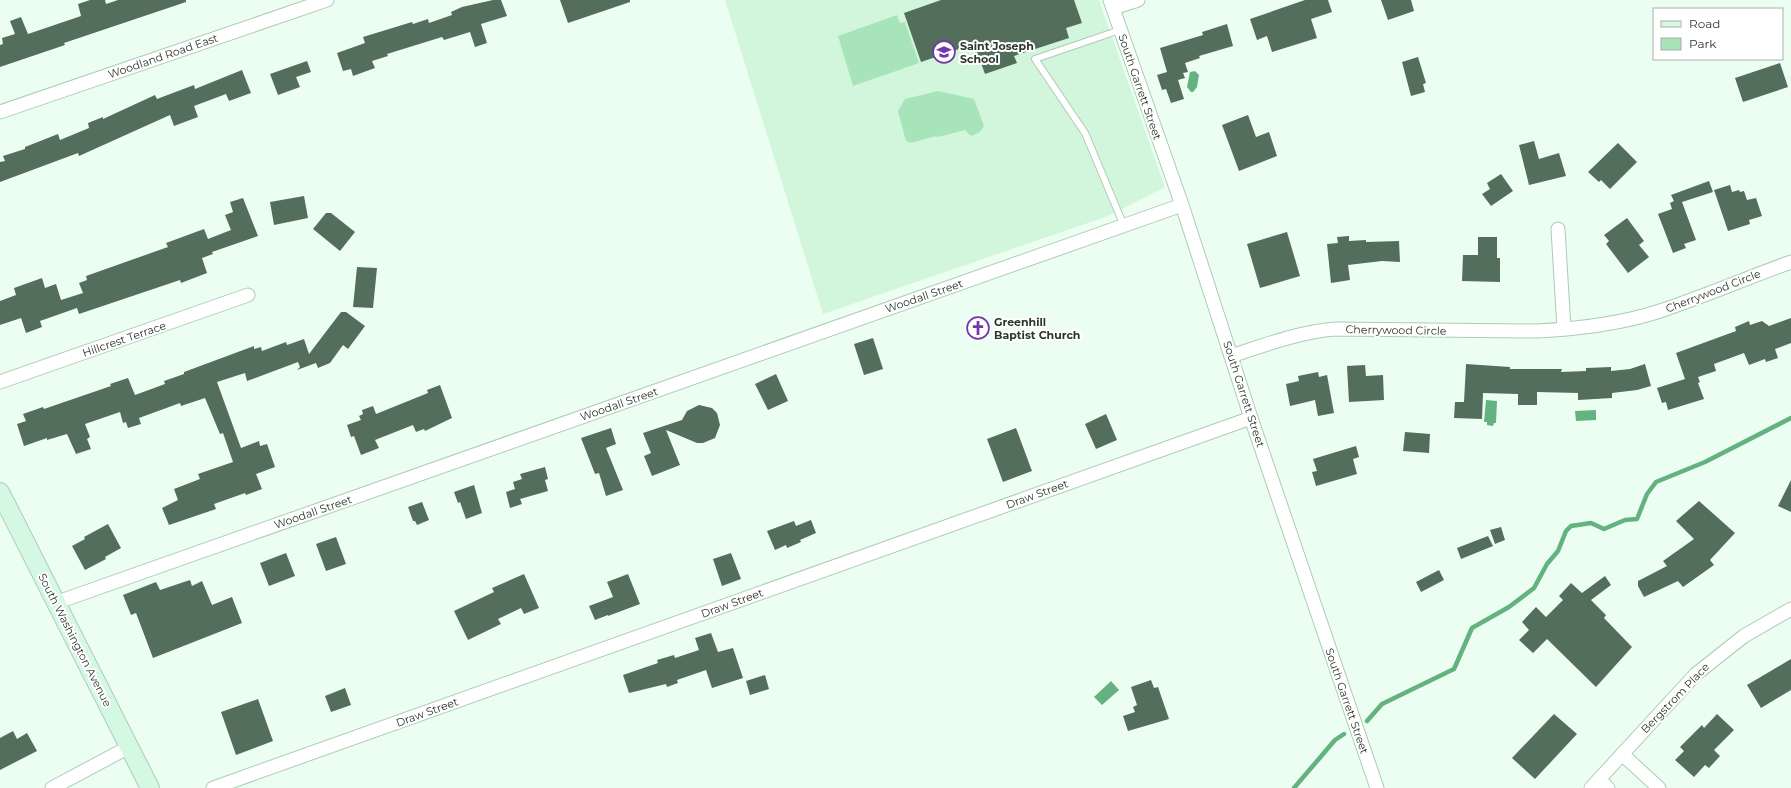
<svg xmlns="http://www.w3.org/2000/svg" width="1791" height="788" viewBox="0 0 1791 788" font-family="Montserrat,sans-serif">
<style>
.built{fill:#d2f6dc}
.green{fill:#a7e4ba}
.water{fill:#64b280}
.lines{fill:none;stroke-linecap:round;stroke-linejoin:round}
.stream{stroke:#64b280;stroke-width:4.5}
.building{fill:#546e5c}
.lane-casing{stroke:#aecbb7;stroke-width:8}
.street-casing{stroke:#aecbb7;stroke-width:15}
.secondary-casing{stroke:#aecbb7;stroke-width:20}
.lane{stroke:#fff;stroke-width:6}
.street{stroke:#fff;stroke-width:13}
.secondary{stroke:#d4f8e1;stroke-width:18}
.labels{text-anchor:middle;stroke-width:4;stroke-linejoin:round;paint-order:stroke}
.poi-label{font-size:11px;font-weight:bold;fill:#2a362e;stroke:#fff;text-anchor:start}
.street-label{font-size:11px;fill:#2a362e;stroke:#fff}
</style>
<rect width="100%" height="100%" fill="#ecfef1"/>
<!-- built -->
<path class="built" d="M725 0H1099L1165 187 1108 216 823 314Z"/>
<!-- green -->
<g class="green">
<path d="M897 15 900 23 905 22 919 63 853 86 838 36Z"/>
<path d="M938 91 974 99 984 126 980 132 971 136 965 130 938 137 936 136 911 143 906 141 898 111 905 99Z"/>
</g>
<!-- water -->
<g class="water">
<path d="M1195 71 1199 75 1197 87 1193 92H1191L1187 87 1190 72Z"/>
<path d="M1486 400 1497 401 1496 423H1494L1493 426 1487 425V422H1484Z"/>
<path d="M1596 410V420L1576 421 1575 411Z"/>
<path d="M1111 681 1119 690 1102 705 1094 697Z"/>
</g>
<g class="lines">
<!-- stream -->
<g class="stream">
<path d="M1367 721 1382 704 1454 669 1472 628 1509 607 1534 588 1547 564 1558 551 1566 531 1571 526 1591 523 1604 529 1625 520 1637 519 1647 494 1656 482 1705 462 1791 418"/>
<path d="M1294 788 1335 740 1344 734"/>
</g>
</g>
<!-- building -->
<g class="building">
<path d="M90 0H105L106 4 118 0H186V2L64 43 65 45 0 67V45L3 44 2 38 15 34 10 21 21 17 28 34 81 16 78 4Z"/>
<path d="M493 0H501L507 16 481 24 487 43 475 47 470 32 444 40 442 37 387 54 388 56 372 61 375 68 353 76 351 69 343 71 337 53 365 43 363 37 412 22 413 24 428 19 429 23 452 15 451 12 462 7Z"/>
<path d="M560 0H630V2L568 23Z"/>
<path d="M941 0H1074L1082 23 1066 28 1069 38 1014 56 1017 63 985 74 974 44 921 62 904 13Z"/>
<path d="M1305 0H1328L1332 12 1311 19 1317 38 1272 52 1267 36 1257 40 1250 19Z"/>
<path d="M1381 0H1411L1414 11 1388 20Z"/>
<path d="M1227 24 1233 46 1199 56 1200 58 1185 63 1188 72 1183 73 1185 78 1178 80 1184 99 1171 103 1166 89 1162 90 1157 75 1167 72 1160 48 1203 35 1202 32Z"/>
<path d="M1418 57 1426 83 1423 84 1425 92 1411 96 1402 62Z"/>
<path d="M307 61 311 72 296 77 300 87 278 95 270 74Z"/>
<path d="M1780 63 1788 87 1743 102 1735 78Z"/>
<path d="M242 70 251 93 229 101 226 94 194 106 198 117 174 126 170 115 79 156 78 153 0 182V162L5 161 3 156 25 149V147L58 134 60 140 89 128 88 123 103 117V119L155 95 157 99 194 85 195 89Z"/>
<path d="M1248 115 1256 137 1269 132 1277 156 1239 171 1222 125Z"/>
<path d="M1534 141 1539 159 1559 153 1566 176 1529 185 1519 145Z"/>
<path d="M1618 143 1637 162 1610 189 1601 180 1599 182 1588 172Z"/>
<path d="M1501 174 1513 191 1491 206 1482 194 1490 189 1487 183Z"/>
<path d="M1709 181 1713 192 1682 202 1696 240 1684 244 1686 248 1673 253 1658 214 1672 209 1670 203 1674 201 1671 195Z"/>
<path d="M1730 185 1732 192 1739 190 1740 192 1744 191 1747 200 1756 198 1762 216 1749 220 1750 224 1728 231 1714 190Z"/>
<path d="M304 196 308 218 274 225 270 202Z"/>
<path d="M243 198 258 236 212 252 213 254 202 258 207 273 181 283 180 280 79 314 77 308 40 321 42 327 26 333 21 318 0 325V301L16 295 14 288 42 278 45 288 56 284 61 300 83 293 79 283 87 280 86 276 168 247 166 243 204 229 208 239 231 230 225 215 233 212 230 202Z"/>
<path d="M326 213H331L355 232 340 251 313 229Z"/>
<path d="M1627 218 1644 241 1639 245 1649 257 1628 273 1606 244 1609 241 1604 235Z"/>
<path d="M1287 232 1300 276 1260 288 1247 244Z"/>
<path d="M1349 236V241L1366 240V242L1399 241 1400 262 1382 261 1348 265 1350 280 1331 283 1327 244 1338 243 1337 237Z"/>
<path d="M1478 237H1497V258H1500V282L1462 281 1463 255H1478Z"/>
<path d="M357 267 377 268 373 308 353 307Z"/>
<path d="M341 312H346L365 326 348 349 343 345 330 363 318 368 316 363 297 370 300 367 298 362 247 381 245 373 217 382 241 448 259 441 260 446 267 444 275 467 256 474 262 489 246 495 245 493 214 504 216 509 169 525 162 508 178 500 174 489 200 479 198 474 233 462 223 433 220 434 205 398 181 406 180 403 139 418 141 424 128 428 126 422 123 423 120 412 85 424 90 437 87 439 91 449 76 454 67 434 47 440V438L24 446 17 424 26 421 23 414 43 407 44 409 111 386 110 384 128 378 135 395 165 384 164 381 184 374V372L254 346V349L261 347 262 351 286 342 287 345 304 339 309 354Z"/>
<path d="M1791 318V343L1775 349 1778 358 1766 362 1765 359 1749 365 1744 353 1714 364 1716 371 1698 377 1700 382 1698 383 1704 399 1668 410 1666 402 1662 403 1657 388 1685 379 1676 353 1736 331 1735 327 1749 321 1750 325 1762 321 1769 326Z"/>
<path d="M873 338 883 369 864 375 854 344Z"/>
<path d="M1466 364 1510 367V369H1562L1561 372 1586 371V368L1611 367V371L1630 369 1645 364 1651 386 1637 390 1612 393V398L1578 400V393L1537 392V405H1518V394L1483 393 1482 419 1454 418 1455 402H1464Z"/>
<path d="M1365 365 1366 376 1383 375 1384 400 1349 402 1347 366Z"/>
<path d="M1318 372 1319 377 1327 375 1334 413 1318 416 1315 400 1290 406 1286 384 1299 381 1298 376Z"/>
<path d="M776 374 788 401 768 410 755 384Z"/>
<path d="M440 385 452 418 425 431 424 429 416 432 413 425 375 440 379 448 361 455 354 436 351 437 347 425 361 420 359 416 363 414 362 410 373 406 376 414 428 393 427 390Z"/>
<path d="M699 405 712 408 717 413 720 425 715 438 703 443H697L666 430 680 465 652 476 644 456 651 453 643 433 682 420 687 411Z"/>
<path d="M1106 414 1117 440 1096 449 1085 424Z"/>
<path d="M611 428 616 444 606 448 623 490 606 496 599 473 595 474 581 438Z"/>
<path d="M1016 428 1032 471 1003 482 987 439Z"/>
<path d="M1405 432 1430 434 1429 453 1403 451Z"/>
<path d="M1356 446 1359 457 1353 459 1357 474 1316 486 1312 472 1317 471 1313 459Z"/>
<path d="M545 467 548 479 545 480 548 491 520 499 522 504 510 508 506 492 515 489 513 482 522 479 520 474Z"/>
<path d="M1791 480V512L1778 506Z"/>
<path d="M474 485 482 513 466 519 460 502 458 503 454 492Z"/>
<path d="M1699 501 1735 533 1710 560 1714 565 1683 587 1678 581 1644 597 1638 586V581L1667 566 1663 561 1694 539 1676 521Z"/>
<path d="M422 502 429 520 417 525 415 521H413L408 507Z"/>
<path d="M811 520 816 533 800 540 801 542 787 548 786 545 775 550 767 531 794 521 796 526Z"/>
<path d="M108 524 121 548 105 557 106 559 85 570 72 546 85 539 84 537Z"/>
<path d="M1501 527 1505 540 1495 544 1490 530Z"/>
<path d="M1488 536 1493 546 1461 559 1457 548Z"/>
<path d="M336 537 346 564 326 571 316 544Z"/>
<path d="M286 553 295 576 269 586 260 563Z"/>
<path d="M731 553 741 579 722 586 713 559Z"/>
<path d="M1439 570 1444 580 1421 592 1416 582Z"/>
<path d="M524 574 539 608 524 614 521 608 498 619 501 624 468 640 454 611 494 592 492 588Z"/>
<path d="M628 574 640 604 608 616V615L595 620 589 606 613 597 607 582Z"/>
<path d="M1605 576 1611 585 1591 600 1606 615 1604 618 1632 647 1596 687 1547 639 1533 653 1519 640 1529 630 1522 622 1536 607 1546 617 1563 600 1559 596 1571 583 1582 593Z"/>
<path d="M190 580 192 586 202 581 212 605 232 597 242 623 153 658 136 613 131 615 123 595 156 582 160 590Z"/>
<path d="M711 633 718 652 733 648 743 678 712 688 706 670 677 680 678 683 667 687 666 684 629 693 623 675 658 663 657 660 674 655 675 658 699 650 695 638Z"/>
<path d="M1791 659V690L1761 708 1747 685Z"/>
<path d="M765 675 769 689 750 695 746 681Z"/>
<path d="M1151 680 1154 688 1158 687 1169 719 1128 731 1123 716 1135 712 1133 707 1137 705 1131 687Z"/>
<path d="M345 688 351 705 331 712 325 696Z"/>
<path d="M258 699 273 741 236 755 221 712Z"/>
<path d="M1554 714 1577 734 1535 779 1512 758Z"/>
<path d="M1717 714 1734 730 1714 750 1720 756 1709 768 1705 765 1694 777 1675 760 1684 751 1680 747 1702 725 1704 728Z"/>
<path d="M13 731 17 739 27 733 37 751 0 770V738Z"/>
</g>
<g class="lines">
<!-- lane casing -->
<g class="lane-casing">
<path id="lane" d="M1120 30 1035 59 1085 133 1124 226"/>
</g>
<!-- street casing -->
<g class="street-casing">
<g id="street">
<path d="M1110 0 1182 205 1251 418 1377 788"/>
<path d="M1113 8 1138 0"/>
<path d="M0 112 327 0"/>
<path d="M1558 229 1564 329"/>
<path d="M1231 356C1265 345 1299 332 1335 329L1537 331C1577 329 1619 324 1657 312 1702 297 1747 278 1791 262"/>
<path d="M0 382 248 295"/>
<path d="M55 603 1182 205"/>
<path d="M1622 754 1659 788"/>
<path d="M1599 779 1608 788"/>
<path d="M52 788 129 747"/>
<path d="M213 788 1251 418"/>
<path d="M1591 788 1696 674 1744 636 1791 609"/>
</g>
</g>
<!-- secondary casing -->
<g class="secondary-casing">
<path id="secondary" d="M0 492 150 788"/>
</g>
<!-- lane -->
<use href="#lane" class="lane"/>
<!-- street -->
<use href="#street" class="street"/>
<!-- secondary -->
<use href="#secondary" class="secondary"/>
</g>
<!-- icons -->
<defs>
<g id="school-ring" transform="scale(1.15)"><circle r="9.5" fill="#fff" stroke="#7437ac" stroke-width="1.5"/><path d="M0-5L7-2L0 1L-7-2ZM-4 1L0 2.5L4 1V4Q0 6-4 4Z" fill="#7437ac"/></g>
<g id="church-ring" transform="scale(1.15)"><circle r="9.5" fill="#fff" stroke="#7437ac" stroke-width="1.5"/><path d="M-1.2-6h2.4v3.5h3.3v2.4h-3.3V6h-2.4V-.1h-3.3v-2.4h3.3Z" fill="#7437ac"/></g>
</defs>
<g fill-rule="evenodd">
<use href="#school-ring" x="944" y="52"/>
<use href="#church-ring" x="978" y="328"/>
</g>
<g class="labels">
<!-- poi labels -->
<g class="poi-label">
<text x="960" y="50">Saint Joseph<tspan x="960" dy="13">School</tspan></text>
<text x="994" y="326">Greenhill<tspan x="994" dy="13">Baptist Church</tspan></text>
</g>
<!-- street labels -->
<g class="street-label">
<text transform="translate(163 56) rotate(-19)" y="4">Woodland Road East</text>
<text transform="translate(1140 87) rotate(71)" y="4">South Garrett Street</text>
<text transform="translate(1713 291) rotate(-21)" y="4">Cherrywood Circle</text>
<text transform="translate(924 296) rotate(-19)" y="4">Woodall Street</text>
<text transform="translate(1396 330) rotate(1)" y="4">Cherrywood Circle</text>
<text transform="translate(124 339) rotate(-19)" y="4">Hillcrest Terrace</text>
<text transform="translate(1244 394) rotate(72)" y="4">South Garrett Street</text>
<text transform="translate(619 404) rotate(-19)" y="4">Woodall Street</text>
<text transform="translate(1037 494) rotate(-20)" y="4">Draw Street</text>
<text transform="translate(313 512) rotate(-19)" y="4">Woodall Street</text>
<text transform="translate(732 603) rotate(-20)" y="4">Draw Street</text>
<text transform="translate(75 640) rotate(63)" y="4">South Washington Avenue</text>
<text transform="translate(1675 698) rotate(-46)" y="4">Bergstrom Place</text>
<text transform="translate(1347 701) rotate(71)" y="4">South Garrett Street</text>
<text transform="translate(427 712) rotate(-20)" y="4">Draw Street</text>
</g>
</g>
<!-- legend -->
<rect x="1653" y="8" width="130" height="52" fill="#ffffff" stroke="#aaafab"/>
<rect x="1661" y="21" width="20" height="6" fill="#d4f8e1" stroke="#aaafab"/>
<text x="1689" y="28" font-size="12" fill="#2a362e">Road</text>
<rect x="1661" y="38" width="20" height="12" fill="#a7e4ba" stroke="#aaafab"/>
<text x="1689" y="48" font-size="12" fill="#2a362e">Park</text>
</svg>
